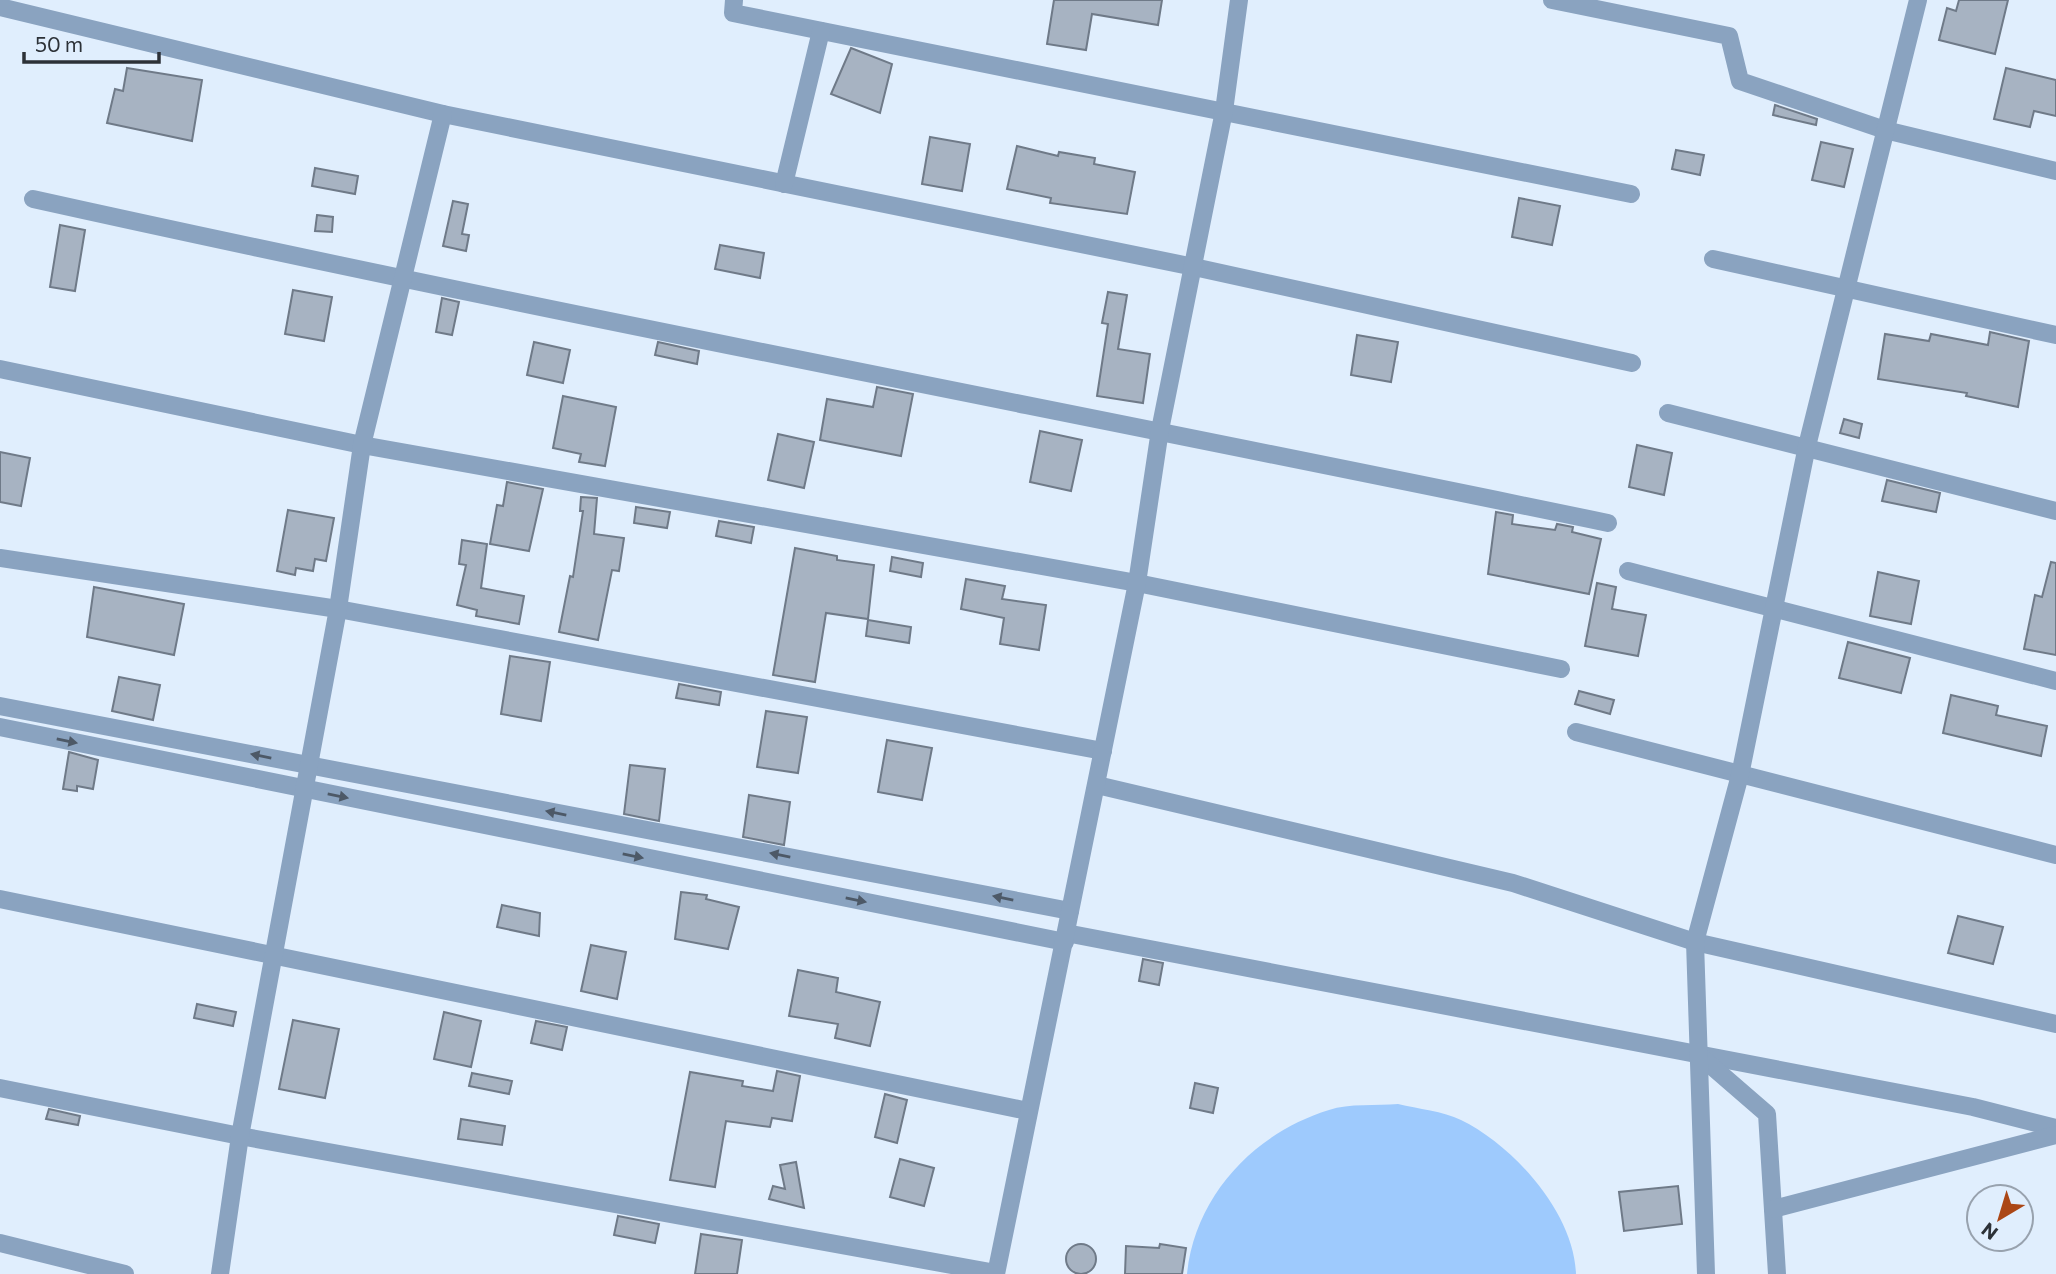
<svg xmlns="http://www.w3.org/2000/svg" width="2056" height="1274" viewBox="0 0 2056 1274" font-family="Commissioner,sans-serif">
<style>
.pitch{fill:#9ecafd}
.building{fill:#a7b3c2;stroke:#6f7a88;stroke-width:2}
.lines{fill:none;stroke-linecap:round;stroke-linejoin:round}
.street{stroke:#8aa3c0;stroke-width:18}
.oneway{fill:#4d5967}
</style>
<rect width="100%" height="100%" fill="#e0eefd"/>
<!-- pitch -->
<path class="pitch" d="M1398 1104C1418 1109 1443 1111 1461 1120 1514 1146 1574 1213 1576 1274H1187C1195 1196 1254 1133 1329 1110 1349 1103 1377 1106 1398 1104Z"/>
<!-- building -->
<g class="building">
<path d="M1054 0H1162L1158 25 1092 14 1086 50 1047 44Z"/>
<path d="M1959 0H2008L1995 54 1939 40 1947 8 1956 11Z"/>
<path d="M851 48 892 64 880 113 831 94Z"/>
<path d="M127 68 202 80 192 141 107 123 115 89 123 91Z"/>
<path d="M2006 68 2056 80V116L2034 111 2030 127 1994 119Z"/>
<path d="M1775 105 1817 119 1816 125 1773 115Z"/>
<path d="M930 137 970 144 962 191 922 184Z"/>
<path d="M1821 142 1853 149 1844 187 1812 180Z"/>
<path d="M1017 146 1058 156 1059 152 1095 158 1094 164 1135 172 1127 214 1050 203 1051 198 1007 189Z"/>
<path d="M1676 150 1704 155 1700 175 1672 169Z"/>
<path d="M315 168 358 176 355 194 312 186Z"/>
<path d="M1519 198 1560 206 1552 245 1512 237Z"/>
<path d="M453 201 468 204 462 234 469 235 466 251 443 246Z"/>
<path d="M317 215 333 217 332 232 315 231Z"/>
<path d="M60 225 85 230 75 291 50 287Z"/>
<path d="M720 245 764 253 760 278 715 269Z"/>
<path d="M293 290 332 297 324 341 285 334Z"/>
<path d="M1108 292 1127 295 1118 349 1150 354 1143 403 1097 396 1108 324 1102 323Z"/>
<path d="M442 298 459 302 452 335 436 332Z"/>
<path d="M1990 332 2029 341 2018 407 1966 396 1967 393 1878 379 1885 334 1929 341 1931 334 1988 345Z"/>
<path d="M1357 335 1398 342 1391 382 1351 375Z"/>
<path d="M534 342 570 350 563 383 527 375Z"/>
<path d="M658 342 699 351 697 364 655 355Z"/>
<path d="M877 387 913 394 901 456 820 440 827 399 873 407Z"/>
<path d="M563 396 616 407 605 466 579 462 581 454 553 448Z"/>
<path d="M1844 419 1862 424 1859 438 1840 433Z"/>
<path d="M1040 431 1082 440 1071 491 1030 482Z"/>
<path d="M778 434 814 442 804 488 768 480Z"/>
<path d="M1637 445 1672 453 1664 495 1629 487Z"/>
<path d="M0 452 30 458 21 506 0 502Z"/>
<path d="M1887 480 1940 493 1936 512 1882 501Z"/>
<path d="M507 482 543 489 529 551 490 544 497 505 503 506Z"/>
<path d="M581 497 597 498 594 534 624 538 619 571 612 570 598 640 559 632 570 576 573 577 583 511H580Z"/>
<path d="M636 507 670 512 667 528 634 523Z"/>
<path d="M288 510 334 518 326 561 315 559 313 571 296 568 295 575 277 571Z"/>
<path d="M1496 512 1513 515 1512 524 1555 530 1557 524 1573 527 1572 532 1601 539 1589 594 1488 574Z"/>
<path d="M719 521 754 527 751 543 716 536Z"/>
<path d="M462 540 487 544 481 588 524 596 519 624 476 616 477 610 457 605 466 565 459 564Z"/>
<path d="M795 548 837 556V560L874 565 868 619 826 613 815 682 773 675Z"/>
<path d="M892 557 923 563 921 577 890 571Z"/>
<path d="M2051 562 2056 563V655L2024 649 2035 595 2042 597Z"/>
<path d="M1878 572 1919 581 1911 624 1870 616Z"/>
<path d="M966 579 1005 586 1002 599 1046 605 1039 650 1000 644 1004 618 961 609Z"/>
<path d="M1597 583 1616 587 1612 609 1646 615 1638 656 1585 646Z"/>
<path d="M94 587 184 604 174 655 87 637Z"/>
<path d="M868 620 911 627 909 643 866 636Z"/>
<path d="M1848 642 1910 658 1901 693 1839 678Z"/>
<path d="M510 656 550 662 541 721 501 714Z"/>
<path d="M119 677 160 685 153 720 112 711Z"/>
<path d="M679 684 721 692 719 705 676 698Z"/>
<path d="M1579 691 1614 700 1610 714 1575 704Z"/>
<path d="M1951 695 1998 706 1996 715 2047 726 2041 756 1943 733Z"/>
<path d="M766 711 807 717 798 773 757 767Z"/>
<path d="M887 740 932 748 922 800 878 792Z"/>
<path d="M69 752 98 760 93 789 77 786V791L63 789Z"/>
<path d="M630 765 665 769 659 821 624 814Z"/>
<path d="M749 795 790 802 784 845 743 837Z"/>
<path d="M681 892 707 895 706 899 739 907 728 949 675 939Z"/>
<path d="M502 905 540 913 539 936 497 927Z"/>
<path d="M1958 916 2003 927 1993 964 1948 953Z"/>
<path d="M591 945 626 952 617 999 581 991Z"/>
<path d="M1143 959 1163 963 1159 985 1139 981Z"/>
<path d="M798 970 838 978 836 992 880 1002 870 1046 835 1038 838 1024 789 1016Z"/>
<path d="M197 1004 236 1012 233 1026 194 1018Z"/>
<path d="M444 1012 481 1021 471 1067 434 1059Z"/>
<path d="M293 1020 339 1029 325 1098 279 1089Z"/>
<path d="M536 1021 567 1027 562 1050 531 1043Z"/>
<path d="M777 1071 800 1076 792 1121 772 1118 770 1127 726 1121 715 1187 670 1180 690 1072 743 1081 742 1086 773 1091Z"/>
<path d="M472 1073 512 1081 509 1094 469 1086Z"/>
<path d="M1195 1083 1218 1088 1213 1113 1190 1108Z"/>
<path d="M885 1094 907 1100 897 1143 875 1137Z"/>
<path d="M49 1109 80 1116 78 1125 46 1119Z"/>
<path d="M461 1119 505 1126 502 1145 458 1139Z"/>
<path d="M900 1159 934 1168 924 1206 890 1197Z"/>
<path d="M796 1162 804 1208 769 1199 773 1186 785 1189 780 1165Z"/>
<path d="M1678 1186 1682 1224 1624 1231 1619 1192Z"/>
<path d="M618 1216 659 1224 655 1243 614 1235Z"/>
<path d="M701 1234 742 1240 737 1274H695Z"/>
<circle cx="1081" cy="1259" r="15"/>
<path d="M1160 1244 1186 1248 1182 1274H1125L1126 1246 1159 1248Z"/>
</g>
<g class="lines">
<!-- street -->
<g class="street">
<path d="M734 0 733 13 1631 194"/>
<path d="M1552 0 1729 36 1740 81 1885 130 2056 171"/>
<path d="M0 7 443 114 1194 267 1632 363"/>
<path d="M784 184 821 31"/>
<path d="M33 199C556 315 1083 414 1608 523"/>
<path d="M1713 259 2056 335"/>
<path d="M0 369 362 445 1137 583 1561 669"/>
<path d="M1668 413 2056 511"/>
<path d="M0 558 338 609 1103 751"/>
<path d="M1628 571 2056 681"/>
<path d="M0 706 1070 911"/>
<path d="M0 727 1065 942"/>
<path d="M1576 732 2056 855"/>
<path d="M1097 785 1513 883 1695 942 2056 1024"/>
<path d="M0 899 1028 1111"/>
<path d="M1066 933 1973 1107 2056 1128"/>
<path d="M1700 1056 1767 1114 1777 1274"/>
<path d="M0 1088 240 1136 996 1273"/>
<path d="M1773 1209 2056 1135"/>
<path d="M0 1243 125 1274"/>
<path d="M220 1274 240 1136 338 609 362 445 443 114"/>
<path d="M996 1274 1137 583 1160 430 1224 111 1239 0"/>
<path d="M1706 1274 1695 942 1740 775 1807 446 1918 0"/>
</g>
</g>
<!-- one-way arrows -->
<defs><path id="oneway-solid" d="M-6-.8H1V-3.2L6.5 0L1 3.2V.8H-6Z" transform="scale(1.75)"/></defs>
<g class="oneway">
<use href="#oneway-solid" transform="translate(67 741) rotate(12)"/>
<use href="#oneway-solid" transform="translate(261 756) rotate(-169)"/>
<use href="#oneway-solid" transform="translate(338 796) rotate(11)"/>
<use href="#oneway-solid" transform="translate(556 813) rotate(-169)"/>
<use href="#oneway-solid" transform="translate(780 855) rotate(-169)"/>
<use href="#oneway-solid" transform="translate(633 856) rotate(11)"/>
<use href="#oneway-solid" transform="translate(1003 898) rotate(-169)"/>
<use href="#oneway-solid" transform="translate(856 900) rotate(11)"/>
</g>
<!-- north arrow -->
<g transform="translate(2000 1218) rotate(218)"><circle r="33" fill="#e0eefd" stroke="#98a2ae" stroke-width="2"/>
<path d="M0-5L12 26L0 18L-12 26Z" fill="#ab4716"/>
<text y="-10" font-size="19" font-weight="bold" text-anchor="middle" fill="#2c3137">N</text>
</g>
<!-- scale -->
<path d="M24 52v10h135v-10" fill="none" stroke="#2c3137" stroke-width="3.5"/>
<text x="35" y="52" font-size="21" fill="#2c3137" stroke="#e0eefd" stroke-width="5" paint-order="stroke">50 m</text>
</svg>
